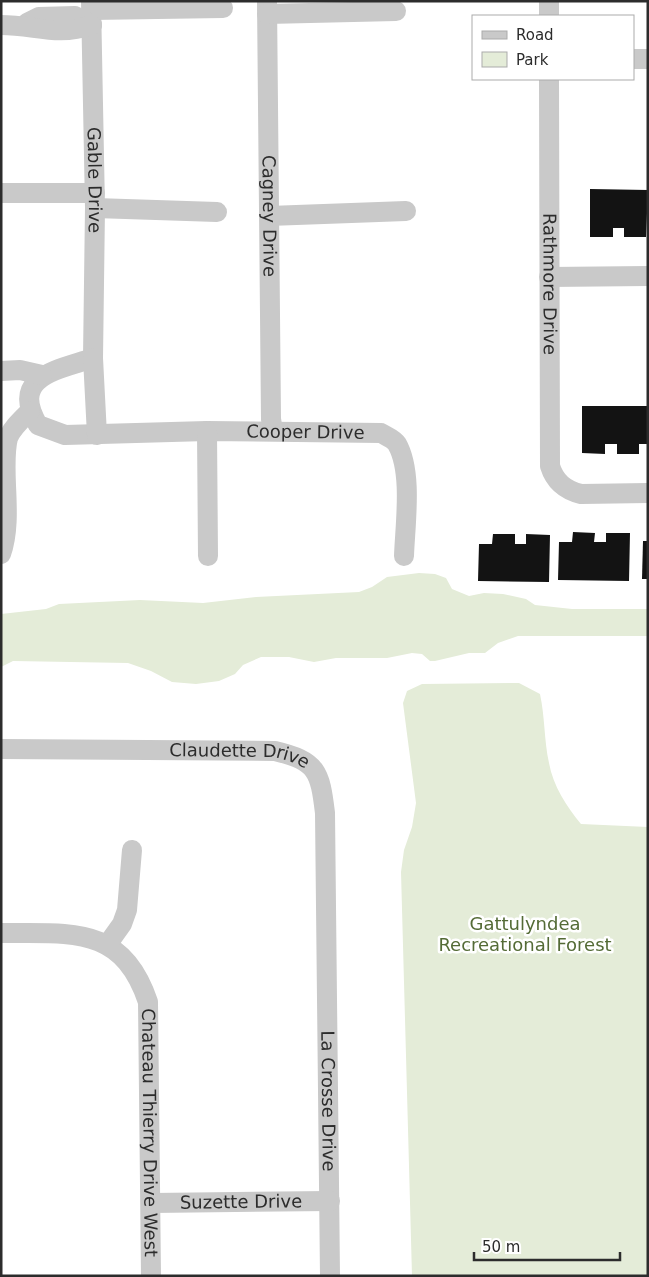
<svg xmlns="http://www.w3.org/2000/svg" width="649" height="1277" viewBox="0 0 649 1277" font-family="'DejaVu Sans',sans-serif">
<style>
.green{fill:#e4ecd8}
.building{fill:#131313}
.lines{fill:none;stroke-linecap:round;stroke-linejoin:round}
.minor{stroke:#c9c9c9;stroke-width:20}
.labels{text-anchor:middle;stroke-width:5;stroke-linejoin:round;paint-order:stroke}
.street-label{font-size:18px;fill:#2c2c2c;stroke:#fff}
.park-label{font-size:18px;fill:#546b36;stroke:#fff}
</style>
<rect width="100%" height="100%" fill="#fff"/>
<!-- green -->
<g class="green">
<path d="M419 573 435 574 446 578 452 589 469 596 484 593 503 594 526 599 535 605 572 609H648V636H518L498 643 485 653H469L435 661H430L422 654 412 653 387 658H336L314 662 289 657H261L243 665 235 674 219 681 196 684 172 682 151 671 128 663 13 661 1 667V614L46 609 59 604 140 600 203 603 256 597 359 592 372 587 387 577Z"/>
<path d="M519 683 540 694C545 717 544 740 549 763 553 786 567 807 581 824L648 827V1276H412L401 872 404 850 412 827 416 803 403 703 407 691 422 684Z"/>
</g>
<!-- building -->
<g class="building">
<path d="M590 189 648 190 646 237H624V228H613V237H590Z"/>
<path d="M582 406H648V444H639V454H617V444H605V454L582 453Z"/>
<path d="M573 532 595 533 594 542H606V533H630L629 581 558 580 559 542H572Z"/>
<path d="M493 534H515V544H526V534L550 535 549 582 478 581 479 544H492Z"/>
<path d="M643 541H648V579H642Z"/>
</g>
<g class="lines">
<!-- minor -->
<g class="minor">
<path id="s1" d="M91 1 95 208 93 358C58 370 9 376 38 425L65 435 207 431 381 433C386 436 394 439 397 444 413 472 405 525 404 556"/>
<path id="s2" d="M267 1 271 419 273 431"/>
<path d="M549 1V16"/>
<path d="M92 10 223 8"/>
<path d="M267 14 396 11"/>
<path d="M27 23 39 17 75 16 92 25"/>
<path d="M1 25C36 25 56 37 92 25"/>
<path d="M633 59H648"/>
<path id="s3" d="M549 79 550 466C555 482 565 490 581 494L648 493"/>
<path d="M1 193H95"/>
<path d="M95 208 217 212"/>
<path d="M269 216 406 211"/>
<path d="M549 277 648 276"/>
<path d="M93 358 97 435"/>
<path d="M1 371 20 370 42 375"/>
<path d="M207 431 208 556"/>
<path d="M1 554C14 517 0 469 8 438 12 428 22 419 30 411"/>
<path id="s4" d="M1 749 275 751C317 761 320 771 325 813L330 1276"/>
<path id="s5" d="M1 933C70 934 122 924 148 1002L151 1276"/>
<path d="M107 945 122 924 127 910 132 850"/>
<path id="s6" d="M152 1203 330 1201"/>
</g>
</g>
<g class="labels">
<!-- street labels -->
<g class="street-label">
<text dy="6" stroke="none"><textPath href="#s1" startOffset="179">Gable Drive</textPath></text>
<text dy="6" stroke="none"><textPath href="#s2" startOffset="215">Cagney Drive</textPath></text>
<text dy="6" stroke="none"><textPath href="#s3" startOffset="205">Rathmore Drive</textPath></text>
<text dy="6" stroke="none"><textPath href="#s1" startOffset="735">Cooper Drive</textPath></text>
<text dy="6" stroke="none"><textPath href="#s4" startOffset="239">Claudette Drive</textPath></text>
<text dy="6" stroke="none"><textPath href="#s4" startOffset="651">La Crosse Drive</textPath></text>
<text dy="6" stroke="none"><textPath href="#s5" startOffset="310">Chateau Thierry Drive West</textPath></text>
<text dy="6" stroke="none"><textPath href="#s6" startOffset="89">Suzette Drive</textPath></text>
</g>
<!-- park labels -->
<g class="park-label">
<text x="525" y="930">Gattulyndea<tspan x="525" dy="21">Recreational Forest</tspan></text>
</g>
</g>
<!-- border -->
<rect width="649" height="1277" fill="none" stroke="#2c2c2c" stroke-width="5"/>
<!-- legend -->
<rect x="472" y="15" width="162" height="65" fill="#ffffff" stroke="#ababab"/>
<rect x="482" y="31" width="25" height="8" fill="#c9c9c9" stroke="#ababab"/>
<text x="516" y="40" font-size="15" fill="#2c2c2c">Road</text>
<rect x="482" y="52" width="25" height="15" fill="#e4ecd8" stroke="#ababab"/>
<text x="516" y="65" font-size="15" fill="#2c2c2c">Park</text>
<!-- scale -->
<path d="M474 1252v8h146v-8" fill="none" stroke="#2c2c2c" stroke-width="2.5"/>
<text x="482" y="1252" font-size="15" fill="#2c2c2c" stroke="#ffffff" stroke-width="4" paint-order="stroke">50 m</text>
</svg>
